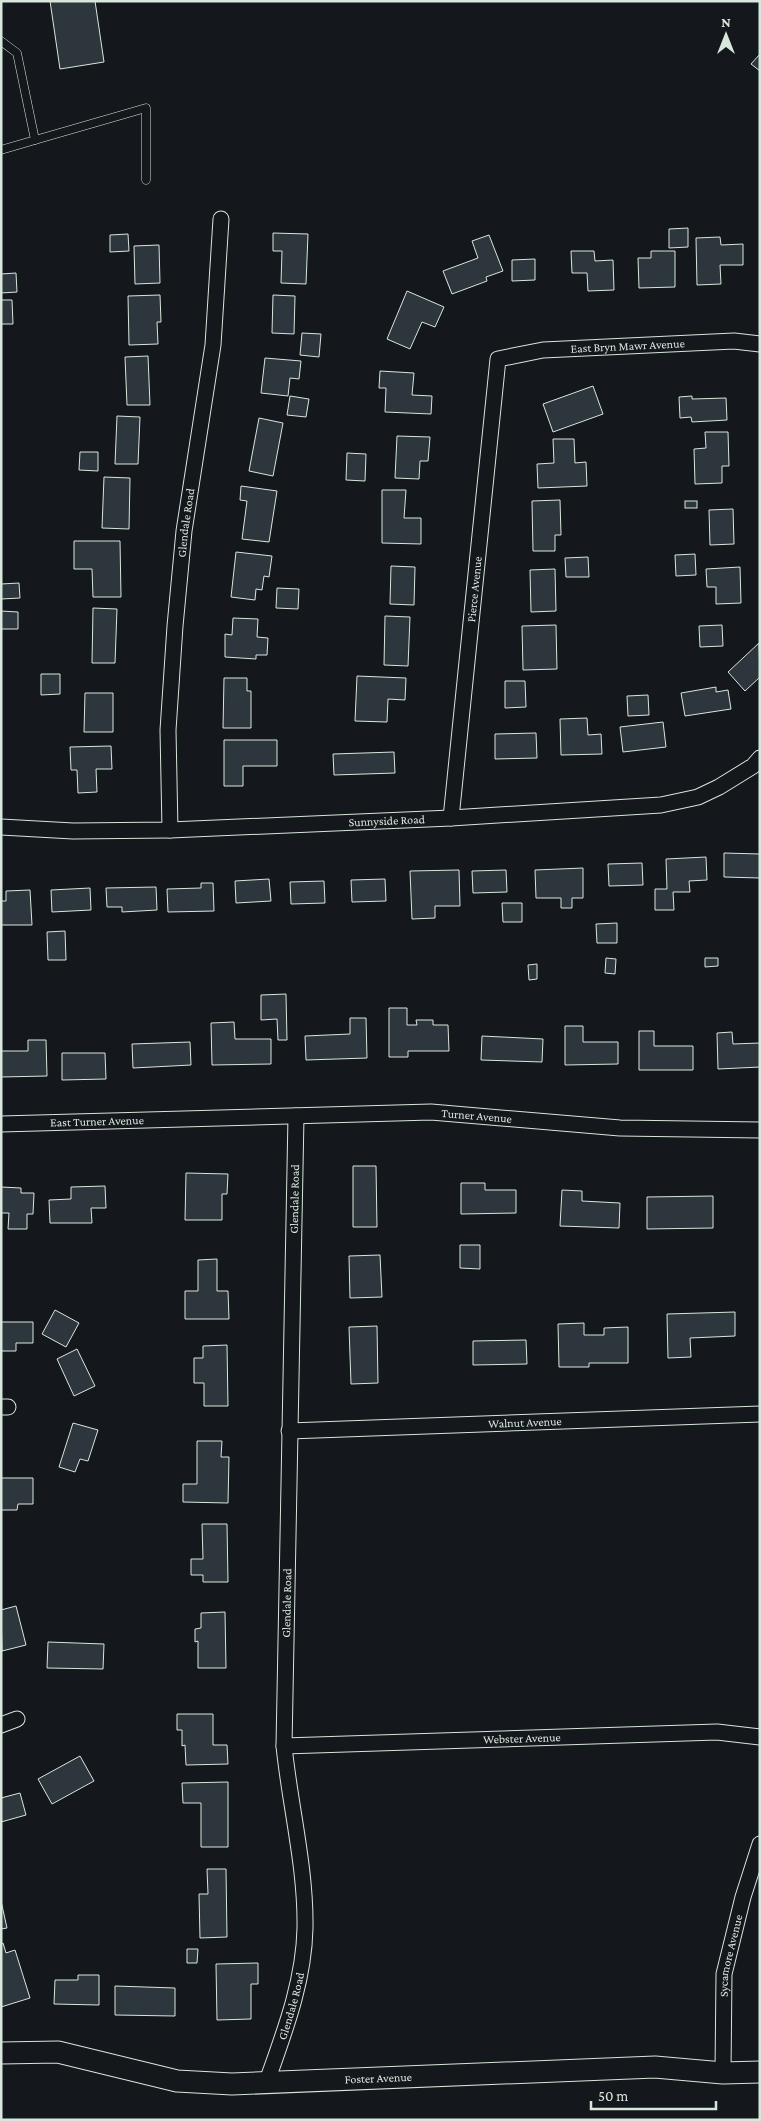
<svg xmlns="http://www.w3.org/2000/svg" width="761" height="2121" viewBox="0 0 761 2121" font-family="'Crimson Pro',serif">
<style>
.building{fill:#2c363c;stroke:#d8e6dc}
.lines{fill:none;stroke-linecap:round;stroke-linejoin:round}
.lane-casing{stroke:#d8e6dc;stroke-width:9}
.street-casing{stroke:#d8e6dc;stroke-width:17}
.secondary-casing{stroke:#d8e6dc;stroke-width:23}
.lane{stroke:#14181c;stroke-width:8}
.street{stroke:#14181c;stroke-width:15}
.secondary{stroke:#14181c;stroke-width:21}
.labels{text-anchor:middle;stroke-width:4;stroke-linejoin:round;paint-order:stroke}
.street-label{font-size:12px;fill:#d8e6dc;stroke:#14181c}
</style>
<rect width="100%" height="100%" fill="#14181c"/>
<!-- building -->
<g class="building">
<path d="M50 1H95L104 62 60 69Z"/>
<path d="M760 54V71L751 64Z"/>
<path d="M688 228V247L669 248V229Z"/>
<path d="M273 233 308 234 306 284 281 283 282 251H273Z"/>
<path d="M128 234 129 251 110 252V235Z"/>
<path d="M489 235 503 271 486 277 487 281 452 294 443 271 478 258 472 241Z"/>
<path d="M720 237 721 245 743 244V265H720L721 284 697 285 696 238Z"/>
<path d="M159 245 160 283 135 284 134 246Z"/>
<path d="M571 251H594L595 261 613 260 614 290 588 291 587 273H572Z"/>
<path d="M651 251H675V287L639 288 638 258H651Z"/>
<path d="M535 259V280L512 281V260Z"/>
<path d="M16 273 17 292 1 293V274Z"/>
<path d="M407 291 444 307 435 327 422 322 410 349 387 339Z"/>
<path d="M160 295 161 322H157L158 344 129 345 128 296Z"/>
<path d="M273 295 295 296 294 334 272 333Z"/>
<path d="M1 300H12L13 324H1Z"/>
<path d="M302 333 321 334 319 357 300 355Z"/>
<path d="M148 356 150 405H127L125 357Z"/>
<path d="M265 358 301 361 299 379 290 378 288 396 261 393Z"/>
<path d="M380 371 414 373 412 395 432 396 431 414 385 412 386 388H379Z"/>
<path d="M593 386 603 414 553 432 543 404Z"/>
<path d="M290 396 309 399 306 417 287 415Z"/>
<path d="M692 396V399L726 398 727 420 692 422 691 417 680 418 679 397Z"/>
<path d="M117 416 140 417 138 464H115Z"/>
<path d="M259 418 283 423 273 476 249 471Z"/>
<path d="M705 432H728L729 466H722V483L695 484 694 449 706 448Z"/>
<path d="M397 436 430 437 428 461H420L419 479 395 478Z"/>
<path d="M553 439H574L575 463 586 462 587 486 538 488 537 464 554 463Z"/>
<path d="M80 452H98V471L79 470Z"/>
<path d="M347 453 366 454 365 481 346 480Z"/>
<path d="M104 477 130 478 129 529 102 528Z"/>
<path d="M241 486 277 491 269 542 242 539 247 501 240 500Z"/>
<path d="M382 490H406L404 518H421V544L382 543Z"/>
<path d="M560 500 561 535H555V551H533L532 501Z"/>
<rect x="685" y="501" width="12" height="7"/>
<path d="M733 509 734 544 710 545 709 510Z"/>
<path d="M74 541H120L121 597H93L92 569H74Z"/>
<path d="M236 552 272 556 269 577 264 576 262 590 256 589 255 600 231 597Z"/>
<path d="M695 554 696 575 676 576 675 555Z"/>
<path d="M588 557 589 577H566L565 558Z"/>
<path d="M391 566 415 567 414 605 390 604Z"/>
<path d="M740 567 741 603 716 604V587H707L706 569Z"/>
<path d="M555 569 556 611 531 612 530 570Z"/>
<path d="M19 583 20 598 1 599V584Z"/>
<path d="M277 588 299 589 298 609 276 608Z"/>
<path d="M93 608 117 609 115 663H92Z"/>
<path d="M1 611 18 612V629H1Z"/>
<path d="M385 616 410 617 408 666 384 665Z"/>
<path d="M233 618 258 619 257 637 268 638 267 655H256V659L225 657V634L232 635Z"/>
<path d="M556 625 557 669 523 670 522 626Z"/>
<path d="M722 625 723 646 700 647 699 626Z"/>
<path d="M759 643 760 677 745 691 728 672Z"/>
<path d="M41 674H60V694L41 695Z"/>
<path d="M357 676 406 678 405 700 388 699 387 722 355 721Z"/>
<path d="M224 678H247V691H251V728H223Z"/>
<path d="M505 681H525L526 707 505 708Z"/>
<path d="M716 687V692L728 690 731 709 685 716 681 693Z"/>
<path d="M85 693H113V732H84Z"/>
<path d="M648 695 649 715 628 716 627 696Z"/>
<path d="M587 718 588 735 601 734 602 754 561 755 560 719Z"/>
<path d="M663 722 666 747 623 752 620 727Z"/>
<path d="M536 733 537 758 495 759V734Z"/>
<path d="M224 740H277V766H243V786H224Z"/>
<path d="M111 746 112 769H96L97 792 78 793 77 770H71L70 747Z"/>
<path d="M394 752 395 773 334 775 333 754Z"/>
<path d="M724 853 760 854V878L724 877Z"/>
<path d="M706 857 707 880 689 881 690 892H673L674 910H655V889H667L666 859Z"/>
<path d="M642 863 643 885 609 886 608 864Z"/>
<path d="M583 868V898H572V908H561V898H536L535 870Z"/>
<path d="M459 870 460 906H435V918L412 919 410 871Z"/>
<path d="M506 870 507 892 473 893 472 871Z"/>
<path d="M269 879 271 901 236 903 235 881Z"/>
<path d="M385 879 386 901 352 902 351 880Z"/>
<path d="M324 881 325 903 291 904 290 882Z"/>
<path d="M201 883H213L214 911 168 912 167 889 201 888Z"/>
<path d="M156 887 157 910 122 912V907H107L106 888Z"/>
<path d="M90 888 91 910 52 912 51 890Z"/>
<path d="M30 890 32 925H1V901H6V891Z"/>
<path d="M502 903H522V922H503Z"/>
<path d="M617 923V943H597L596 924Z"/>
<path d="M65 931 66 960H48L47 932Z"/>
<path d="M606 958 616 959 615 974 605 973Z"/>
<path d="M705 958H718V966L705 967Z"/>
<path d="M537 964V979L529 980 528 965Z"/>
<path d="M286 994 287 1040H278L277 1019 261 1020V995Z"/>
<path d="M389 1008H407V1025H417L416 1020H433V1025H448L449 1051H408V1057H389Z"/>
<path d="M350 1018H366L367 1058 306 1060 305 1036 350 1034Z"/>
<path d="M234 1022 235 1039H271V1064L212 1065 211 1023Z"/>
<path d="M565 1026H583V1042H618V1064L565 1065Z"/>
<path d="M639 1031H654V1046H693V1070H639Z"/>
<path d="M732 1032 733 1044 760 1043V1067L718 1069 717 1033Z"/>
<path d="M482 1036 543 1039 542 1062 481 1060Z"/>
<path d="M28 1040H46L47 1076 1 1077V1051H28Z"/>
<path d="M190 1042 191 1065 133 1068 132 1044Z"/>
<path d="M62 1053H105L106 1079 62 1080Z"/>
<path d="M353 1166H376L377 1227H353Z"/>
<path d="M186 1173 228 1174 227 1194H222V1220H185Z"/>
<path d="M461 1183H485V1190H516V1213L461 1214Z"/>
<path d="M105 1186 106 1208H91L92 1223H50L49 1200 71 1199V1187Z"/>
<path d="M1 1187 21 1188V1193H34L33 1214H27V1229H8L9 1213H1Z"/>
<path d="M562 1190 582 1191V1201L620 1203 619 1228 560 1226Z"/>
<path d="M713 1196V1228L647 1229V1197Z"/>
<path d="M460 1245H480V1269L460 1268Z"/>
<path d="M380 1255 382 1297 350 1298 349 1256Z"/>
<path d="M217 1259V1291H228L229 1319H185V1291H198V1260Z"/>
<path d="M55 1310 79 1323 66 1347 42 1334Z"/>
<path d="M735 1312V1336L690 1338 691 1357 668 1358 667 1314Z"/>
<path d="M1 1322H33V1343H16V1351H1Z"/>
<path d="M584 1323V1335H604V1328L628 1327V1363H589V1367H559L558 1324Z"/>
<path d="M377 1326 378 1383 351 1384 349 1327Z"/>
<path d="M526 1340 527 1364 473 1365V1341Z"/>
<path d="M227 1345 228 1406H204V1383H194V1358H203V1346Z"/>
<path d="M77 1349 95 1386 74 1396 57 1359Z"/>
<path d="M73 1423 98 1430 88 1461 80 1459 75 1472 59 1467Z"/>
<path d="M197 1441H222L221 1457H229L228 1503 183 1502V1484H197Z"/>
<path d="M1 1478H33V1504H18L17 1510H1Z"/>
<path d="M202 1524H227L228 1582H203V1575H191V1559H203Z"/>
<path d="M16 1606 26 1645 2 1651 1 1610Z"/>
<path d="M225 1612 226 1668H198V1641L195 1642V1629L201 1628V1613Z"/>
<path d="M48 1642 104 1644 103 1669 47 1668Z"/>
<path d="M177 1714H213V1745H227L228 1764 186 1765 185 1745 182 1746V1730H177Z"/>
<path d="M80 1756 94 1781 52 1804 38 1779Z"/>
<path d="M228 1782V1847H201V1803H183L182 1783Z"/>
<path d="M20 1793 26 1815 1 1822V1798Z"/>
<path d="M207 1869H226L227 1937 200 1938 199 1894H208Z"/>
<path d="M1 1901 7 1928 1 1929Z"/>
<path d="M3 1943 6 1953 15 1950 30 1998 1 2007V1944Z"/>
<path d="M187 1949H198L197 1963H187Z"/>
<path d="M258 1963V1984H251V2019L217 2020 216 1964Z"/>
<path d="M78 1975H99V2005L54 2004 55 1980H78Z"/>
<path d="M115 1986 175 1988V2016L115 2015Z"/>
</g>
<g class="lines">
<!-- lane casing -->
<g class="lane-casing">
<g id="lane">
<path d="M1 41 17 53 35 140 1 150"/>
<path d="M35 140 146 108V180"/>
</g>
</g>
<!-- street casing -->
<g class="street-casing">
<g id="street">
<path id="s1" d="M451 818 498 359 543 350 734 341 760 344"/>
<path id="s2" d="M1 827 73 831 170 830 451 818 661 805 698 797 719 787 753 766 760 758"/>
<path id="s3" d="M170 830 168 730 175 626 184 531 213 345 221 219"/>
<path id="s4" d="M1 1124 431 1112 620 1128 760 1130"/>
<path d="M1 1407H8"/>
<path id="s5" d="M289 1431 760 1414"/>
<path d="M1 1725 17 1719"/>
<path id="s6" d="M284 1746 717 1732 760 1737"/>
<path id="s7" d="M723 2073 724 1974 743 1897 760 1844"/>
<path id="s8" d="M266 2084C284 2033 304 1982 305 1928 306 1867 290 1806 284 1746L296 1116"/>
</g>
</g>
<!-- secondary casing -->
<g class="secondary-casing">
<g id="secondary">
<path id="s9" d="M1 2053 58 2052 177 2081 232 2084 655 2067 723 2073 760 2072"/>
</g>
</g>
<!-- lane -->
<use href="#lane" class="lane"/>
<!-- street -->
<use href="#street" class="street"/>
<!-- secondary -->
<use href="#secondary" class="secondary"/>
</g>
<g class="labels">
<!-- street labels -->
<g class="street-label">
<text dy="4" stroke="none"><textPath href="#s1" startOffset="592">East Bryn Mawr Avenue</textPath></text>
<text dy="4" stroke="none"><textPath href="#s3" startOffset="308">Glendale Road</textPath></text>
<text dy="4" stroke="none"><textPath href="#s1" startOffset="230">Pierce Avenue</textPath></text>
<text dy="4" stroke="none"><textPath href="#s2" startOffset="386">Sunnyside Road</textPath></text>
<text dy="4" stroke="none"><textPath href="#s4" startOffset="476">Turner Avenue</textPath></text>
<text dy="4" stroke="none"><textPath href="#s4" startOffset="96">East Turner Avenue</textPath></text>
<text dy="4" stroke="none"><textPath href="#s8" startOffset="892">Glendale Road</textPath></text>
<text dy="4" stroke="none"><textPath href="#s5" startOffset="236">Walnut Avenue</textPath></text>
<text dy="4" stroke="none"><textPath href="#s8" startOffset="488">Glendale Road</textPath></text>
<text dy="4" stroke="none"><textPath href="#s6" startOffset="238">Webster Avenue</textPath></text>
<text dy="4" stroke="none"><textPath href="#s7" startOffset="118">Sycamore Avenue</textPath></text>
<text dy="4" stroke="none"><textPath href="#s8" startOffset="82">Glendale Road</textPath></text>
<text dy="4" stroke="none"><textPath href="#s9" startOffset="381">Foster Avenue</textPath></text>
</g>
</g>
<!-- border -->
<rect width="761" height="2121" fill="none" stroke="#d8e6dc" stroke-width="5"/>
<!-- north arrow -->
<g transform="translate(726 35)" stroke="#14181c" stroke-width="4" paint-order="stroke">
<path d="M0-4L9 19L0 12L-9 19Z" fill="#d8e6dc"/>
<text y="-8" font-size="14" font-weight="bold" text-anchor="middle" fill="#d8e6dc">N</text>
</g>
<!-- scale -->
<path d="M591 2101v8h125v-8" fill="none" stroke="#d8e6dc" stroke-width="2.5"/>
<text x="598" y="2101" font-size="15" fill="#d8e6dc" stroke="#14181c" stroke-width="4" paint-order="stroke">50 m</text>
</svg>
